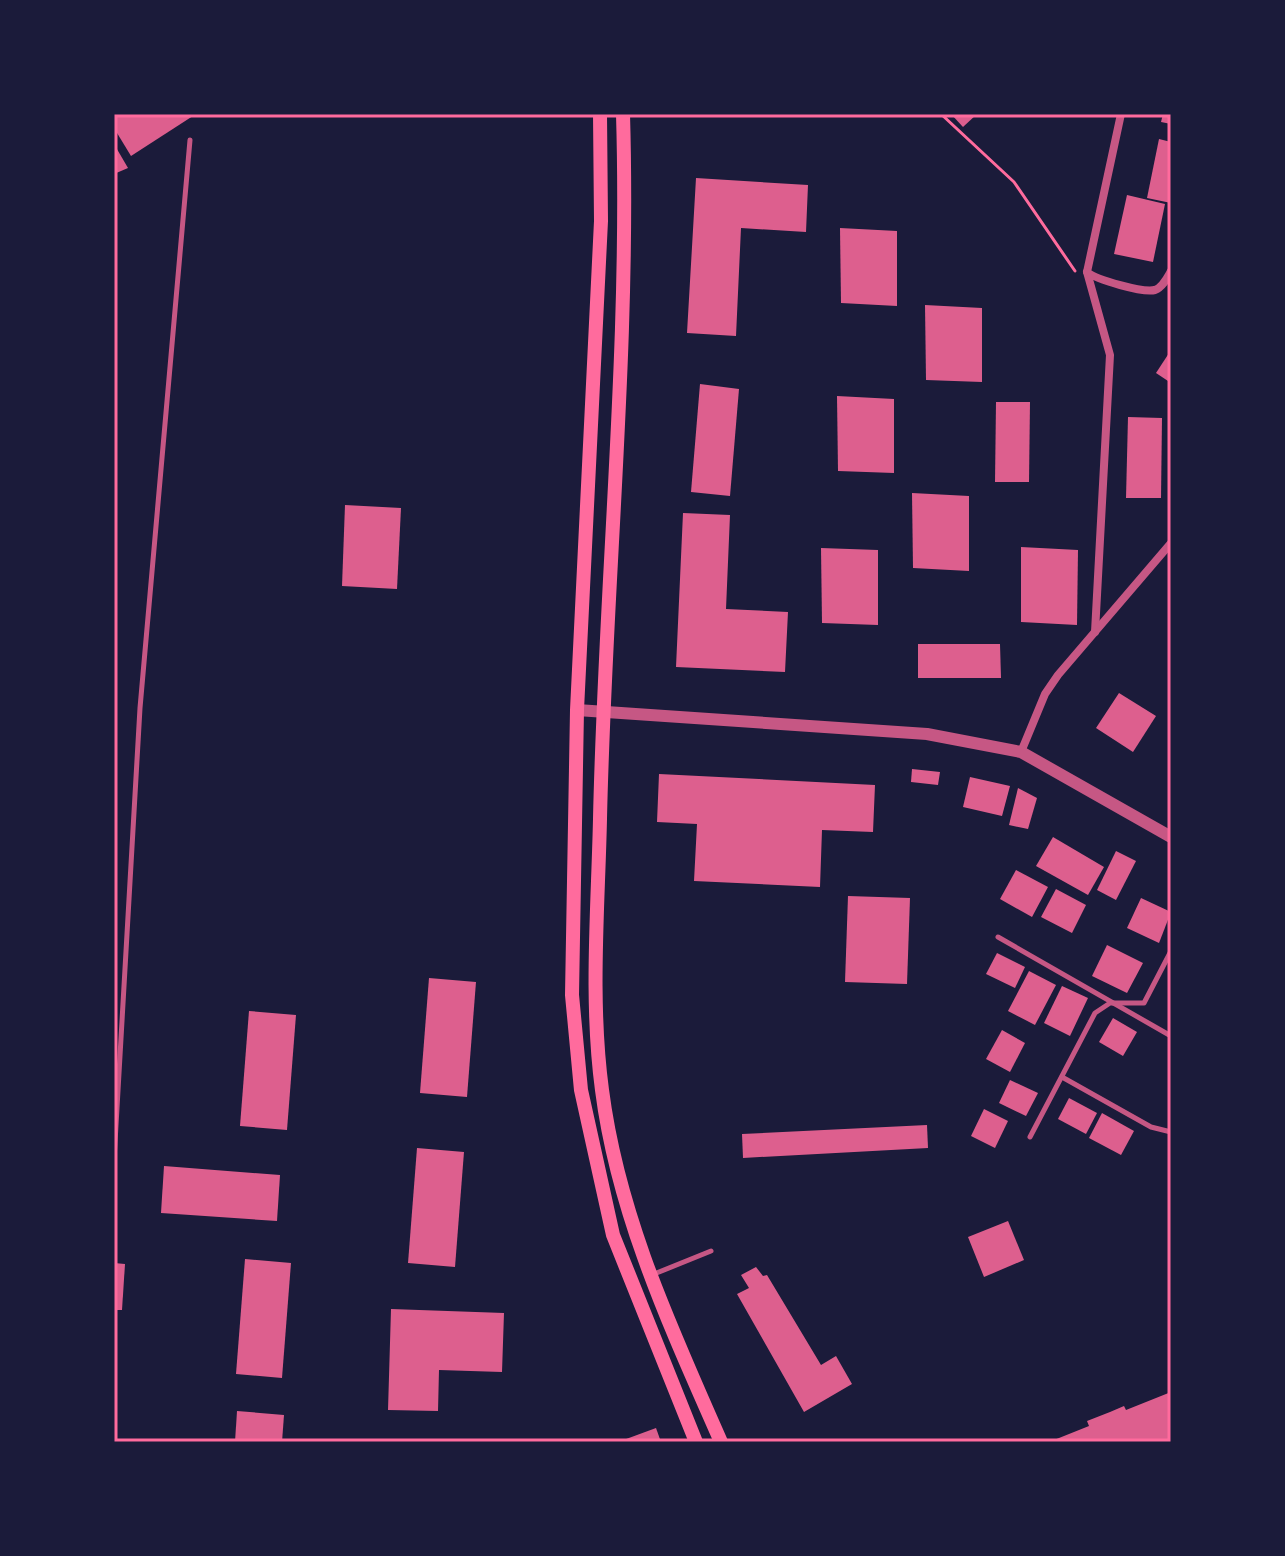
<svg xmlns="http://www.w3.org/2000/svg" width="1285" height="1556" viewBox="0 0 1285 1556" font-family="'Open Sans',sans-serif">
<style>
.building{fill:#dd5f8e}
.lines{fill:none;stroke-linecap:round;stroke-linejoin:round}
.path{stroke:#ff6b9d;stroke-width:3}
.service{stroke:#c65784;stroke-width:5}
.minor{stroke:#c65784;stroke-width:8}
.tertiary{stroke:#c65784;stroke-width:12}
.secondary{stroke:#ff6b9d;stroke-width:14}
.neatline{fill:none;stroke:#ff6b9d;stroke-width:3}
</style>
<rect width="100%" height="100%" fill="#1b1b3a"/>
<!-- building -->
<g class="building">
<path d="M114 114H196L131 156 114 128Z"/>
<path d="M951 114H977L963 127Z"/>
<path d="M1163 114H1171V124L1161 122Z"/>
<path d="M1159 139 1171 142V203L1147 198Z"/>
<path d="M114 144 128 168 114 174Z"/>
<path d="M696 178 808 185 806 232 741 228 736 336 687 333Z"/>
<path d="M1127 195 1165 204 1153 262 1114 254Z"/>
<path d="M840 228 897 231V306L841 303Z"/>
<path d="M925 305 982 308V382L926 380Z"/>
<path d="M1171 350V383L1156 373Z"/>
<path d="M700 384 739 389 730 496 691 492Z"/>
<path d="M837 396 894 399V473L838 471Z"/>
<path d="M996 402H1030L1029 482H995Z"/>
<path d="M1128 417 1162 418 1161 498H1126Z"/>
<path d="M912 493 969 496V571L913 568Z"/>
<path d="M345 505 401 508 397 589 342 586Z"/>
<path d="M683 513 730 515 726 609 788 612 785 672 676 667Z"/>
<path d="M1021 547 1078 550 1077 625 1021 622Z"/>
<path d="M821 548 878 550V625L822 623Z"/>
<path d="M918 644H1000L1001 678H918Z"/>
<path d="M1119 693 1156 716 1133 752 1096 728Z"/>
<path d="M912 769 940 772 938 785 911 782Z"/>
<path d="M659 774 875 785 873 832 822 830 820 887 694 881 697 824 657 822Z"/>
<path d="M970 777 1010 786 1002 816 963 807Z"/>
<path d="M1018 788 1037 798 1028 829 1009 825Z"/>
<path d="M1053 837 1104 867 1088 895 1036 866Z"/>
<path d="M1116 851 1136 861 1116 900 1097 890Z"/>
<path d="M1016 870 1048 887 1032 917 1000 899Z"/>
<path d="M1056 889 1086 905 1072 933 1041 917Z"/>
<path d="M848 896 910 898 907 984 845 982Z"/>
<path d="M1141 898 1171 912 1159 943 1127 928Z"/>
<path d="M1107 945 1143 963 1127 993 1092 976Z"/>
<path d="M997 953 1025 967 1015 988 986 974Z"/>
<path d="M1029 971 1056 985 1035 1025 1008 1011Z"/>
<path d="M429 978 476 982 467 1097 420 1093Z"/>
<path d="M1062 986 1088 998 1070 1036 1044 1023Z"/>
<path d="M249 1011 296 1015 287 1130 240 1126Z"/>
<path d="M1113 1018 1137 1032 1123 1056 1099 1042Z"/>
<path d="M1002 1030 1025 1043 1010 1072 986 1059Z"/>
<path d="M1010 1080 1038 1093 1026 1116 999 1103Z"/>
<path d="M1069 1098 1097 1113 1086 1134 1058 1119Z"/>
<path d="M984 1109 1008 1121 995 1148 971 1136Z"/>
<path d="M1102 1113 1134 1131 1121 1155 1089 1138Z"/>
<path d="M927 1125 928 1148 743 1158 742 1134Z"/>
<path d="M417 1148 464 1152 455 1267 408 1263Z"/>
<path d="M164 1166 280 1175 277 1221 161 1213Z"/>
<path d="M1008 1221 1024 1260 984 1277 968 1237Z"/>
<path d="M245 1259 291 1263 282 1378 236 1374Z"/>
<path d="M114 1263 125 1264 122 1310H114Z"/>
<path d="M756 1267 763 1276 767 1275 821 1365 836 1356 852 1384 804 1412 737 1294 749 1288 741 1275Z"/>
<path d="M391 1309 504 1313 502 1372 439 1370 438 1411 388 1410Z"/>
<path d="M1171 1392V1439L1163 1442H1049L1089 1426 1087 1421 1110 1412 1124 1406 1126 1410Z"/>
<path d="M237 1411 284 1415 282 1442H235Z"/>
<path d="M656 1428 661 1442H618Z"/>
</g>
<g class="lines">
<!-- path -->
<path class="path" d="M941 114 1014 182 1075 271"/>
<!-- service -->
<g class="service">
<path d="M998 937 1171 1036"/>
<path d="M1062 1077 1151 1127 1171 1132"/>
<path d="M1030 1137 1095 1013 1110 1003H1144L1171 951"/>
<path d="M114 1160 140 708 190 140"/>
<path d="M654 1274 711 1251"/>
</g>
<!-- minor -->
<g class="minor">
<path d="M1121 114 1087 272C1097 280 1143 293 1155 290 1163 287 1167 278 1171 271"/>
<path d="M1087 272 1110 355 1095 632"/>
<path d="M1021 752 1045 694 1058 675 1171 543"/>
</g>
<!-- tertiary -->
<path class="tertiary" d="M577 710 927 734 1021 752 1171 837"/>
<!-- secondary -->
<g class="secondary">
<path d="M600 114 601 221 577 710 572 995 581 1090 613 1235 696 1442"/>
<path d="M623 114C630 349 605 584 600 819 598 909 590 1000 602 1090 618 1215 671 1328 721 1442"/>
</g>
</g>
<!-- border -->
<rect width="1285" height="1556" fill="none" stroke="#1b1b3a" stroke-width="232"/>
<rect x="116" y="116" width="1053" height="1324" class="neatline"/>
</svg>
